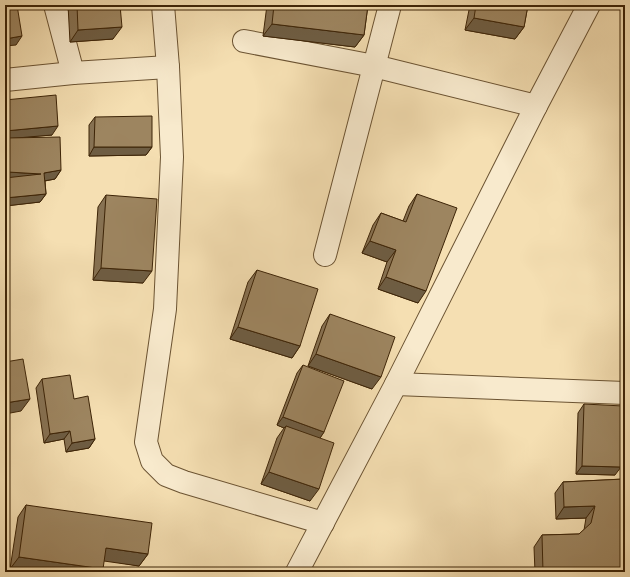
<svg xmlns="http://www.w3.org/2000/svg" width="630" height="577" viewBox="0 0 630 577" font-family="'IM FELL Great Primer',serif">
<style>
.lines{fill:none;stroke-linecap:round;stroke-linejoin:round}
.minor-casing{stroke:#6b5332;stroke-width:24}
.minor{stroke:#f8eacd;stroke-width:22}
.wall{fill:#877253;stroke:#3d2407}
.shaded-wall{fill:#6e5d43;stroke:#3d2407}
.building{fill:#9d8560;stroke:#3d2407}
</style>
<rect width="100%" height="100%" fill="#f5dfb2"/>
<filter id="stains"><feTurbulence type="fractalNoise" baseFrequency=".005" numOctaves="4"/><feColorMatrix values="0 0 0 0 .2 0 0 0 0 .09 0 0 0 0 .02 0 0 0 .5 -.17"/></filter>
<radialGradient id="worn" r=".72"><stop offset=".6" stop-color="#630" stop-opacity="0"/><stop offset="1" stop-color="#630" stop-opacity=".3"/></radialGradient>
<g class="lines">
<!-- minor casing -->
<g class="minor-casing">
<g id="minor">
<path d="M55 5 73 73"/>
<path d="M163 5 168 67 172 157 165 309 146 442 152 461 166 475 184 482 323 523"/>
<path d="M244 41 374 66 536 106"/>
<path d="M5 80 73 73 168 67"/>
<path d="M325 255 390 5"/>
<path d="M396 384 625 393"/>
<path d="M297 572 396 384 536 106 589 5"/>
</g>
</g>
<!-- minor -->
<use href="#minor" class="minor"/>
</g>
<!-- wall -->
<g class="wall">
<path d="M68 5H137L134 8 121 9 113 39 70 42Z"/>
<path d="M267 5H368L364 35 355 47 263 36Z"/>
<path d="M470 5H528L524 27 515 39 465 30Z"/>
<path d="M5 100 52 135 12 138 61 170 55 179 45 181 46 194 40 202 5 206V142L7 138 5 139Z"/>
<path d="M95 117 152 147 146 155 89 156V125Z"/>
<path d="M417 194 418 303 378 289 387 262 362 253 373 225 381 213 403 221 409 206Z"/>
<path d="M106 195 143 283 93 280 98 207Z"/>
<path d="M257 270 300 346 292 358 230 339 248 282Z"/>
<path d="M330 314 372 389 308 366 322 326Z"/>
<path d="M303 365 324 432 320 438 310 501 261 484 277 438 284 428 277 425 297 373Z"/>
<path d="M42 379 74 399 95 439 89 448 66 452 64 439 44 443 36 388Z"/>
<path d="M584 404 615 475 576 474 578 413Z"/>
<path d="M624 479 625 572H535L534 547 542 535 579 534 584 530 586 518 556 519 555 493 563 482Z"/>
<path d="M26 505 148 554 139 566 104 560 100 572H33L10 569 18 517Z"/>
</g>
<!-- shaded-wall -->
<g class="shaded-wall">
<path d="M115 5H137L134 8 111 10Z"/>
<path d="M420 5H442L440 8Z"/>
<path d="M474 18 524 27 515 39 465 30Z"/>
<path d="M272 24 364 35 355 47 263 36Z"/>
<path d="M122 27 113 39 70 42 78 30Z"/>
<path d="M22 36 16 45 5 46V39Z"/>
<path d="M58 126 52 135 5 139V131Z"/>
<path d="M94 147H152L146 155 89 156Z"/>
<path d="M61 170 55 179 38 182 44 173Z"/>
<path d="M8 172 41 174 5 181V177Z"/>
<path d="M46 194 40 202 5 206V198Z"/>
<path d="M370 241 396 250 387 262 362 253Z"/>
<path d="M101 268 152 271 143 283 93 280Z"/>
<path d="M386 277 426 291 418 303 378 289Z"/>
<path d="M238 327 300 346 292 358 230 339Z"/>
<path d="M316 354 381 377 372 389 308 366Z"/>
<path d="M30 399 21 411 5 414V403Z"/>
<path d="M283 417 324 432 318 441 286 426 284 428 277 425Z"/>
<path d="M70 431 64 439 44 443 50 434Z"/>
<path d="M95 439 89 448 66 452 72 443Z"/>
<path d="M582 466 621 467 615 475 576 474Z"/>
<path d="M269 472 319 489 310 501 261 484Z"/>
<path d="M595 506 586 518 556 519 564 507Z"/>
<path d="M106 548 148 554 139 566 97 560Z"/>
<path d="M19 557 103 569 100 572H33L10 569Z"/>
</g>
<!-- building -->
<g class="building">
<path d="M5 5H17L22 36 5 39Z"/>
<path d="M77 5H120L122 27 78 30Z"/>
<path d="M274 5H368L364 35 272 24Z"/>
<path d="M476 5H528L524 27 474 18Z"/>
<path d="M56 95 58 126 5 131V100Z"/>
<path d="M152 116V147H94L95 117Z"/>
<path d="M60 137 61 170 44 173 46 194 5 198V178L41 174 8 172 7 138Z"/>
<path d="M417 194 457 208 426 291 386 277 396 250 370 241 381 213 406 222Z"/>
<path d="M106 195 157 199 152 271 101 268Z"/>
<path d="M5 225 7 248H5Z"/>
<path d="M257 270 318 289 300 346 238 327Z"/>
<path d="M330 314 395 337 381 377 316 354Z"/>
<path d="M23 359 30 399 5 403V362Z"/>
<path d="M303 365 344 381 324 432 283 417Z"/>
<path d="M70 375 74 399 88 396 95 439 72 443 70 431 50 434 42 379Z"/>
<path d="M584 404 623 406 621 467 582 466Z"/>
<path d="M286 426 334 443 319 489 269 472Z"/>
<path d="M624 479 625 513V572H543L542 535 579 534 591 523 595 506 564 507 563 482Z"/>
<path d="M26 505 152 523 148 554 106 548 103 569 19 557Z"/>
<path d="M5 559H9L8 571H5Z"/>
</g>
<!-- margin -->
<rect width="630" height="577" fill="none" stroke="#f5dfb2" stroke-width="20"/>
<rect x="6" y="6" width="618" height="565" fill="none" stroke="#3d2407" stroke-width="2"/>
<rect x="10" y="10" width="610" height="557" fill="none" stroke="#3d2407"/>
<rect width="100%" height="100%" filter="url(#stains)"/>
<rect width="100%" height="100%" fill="url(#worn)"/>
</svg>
